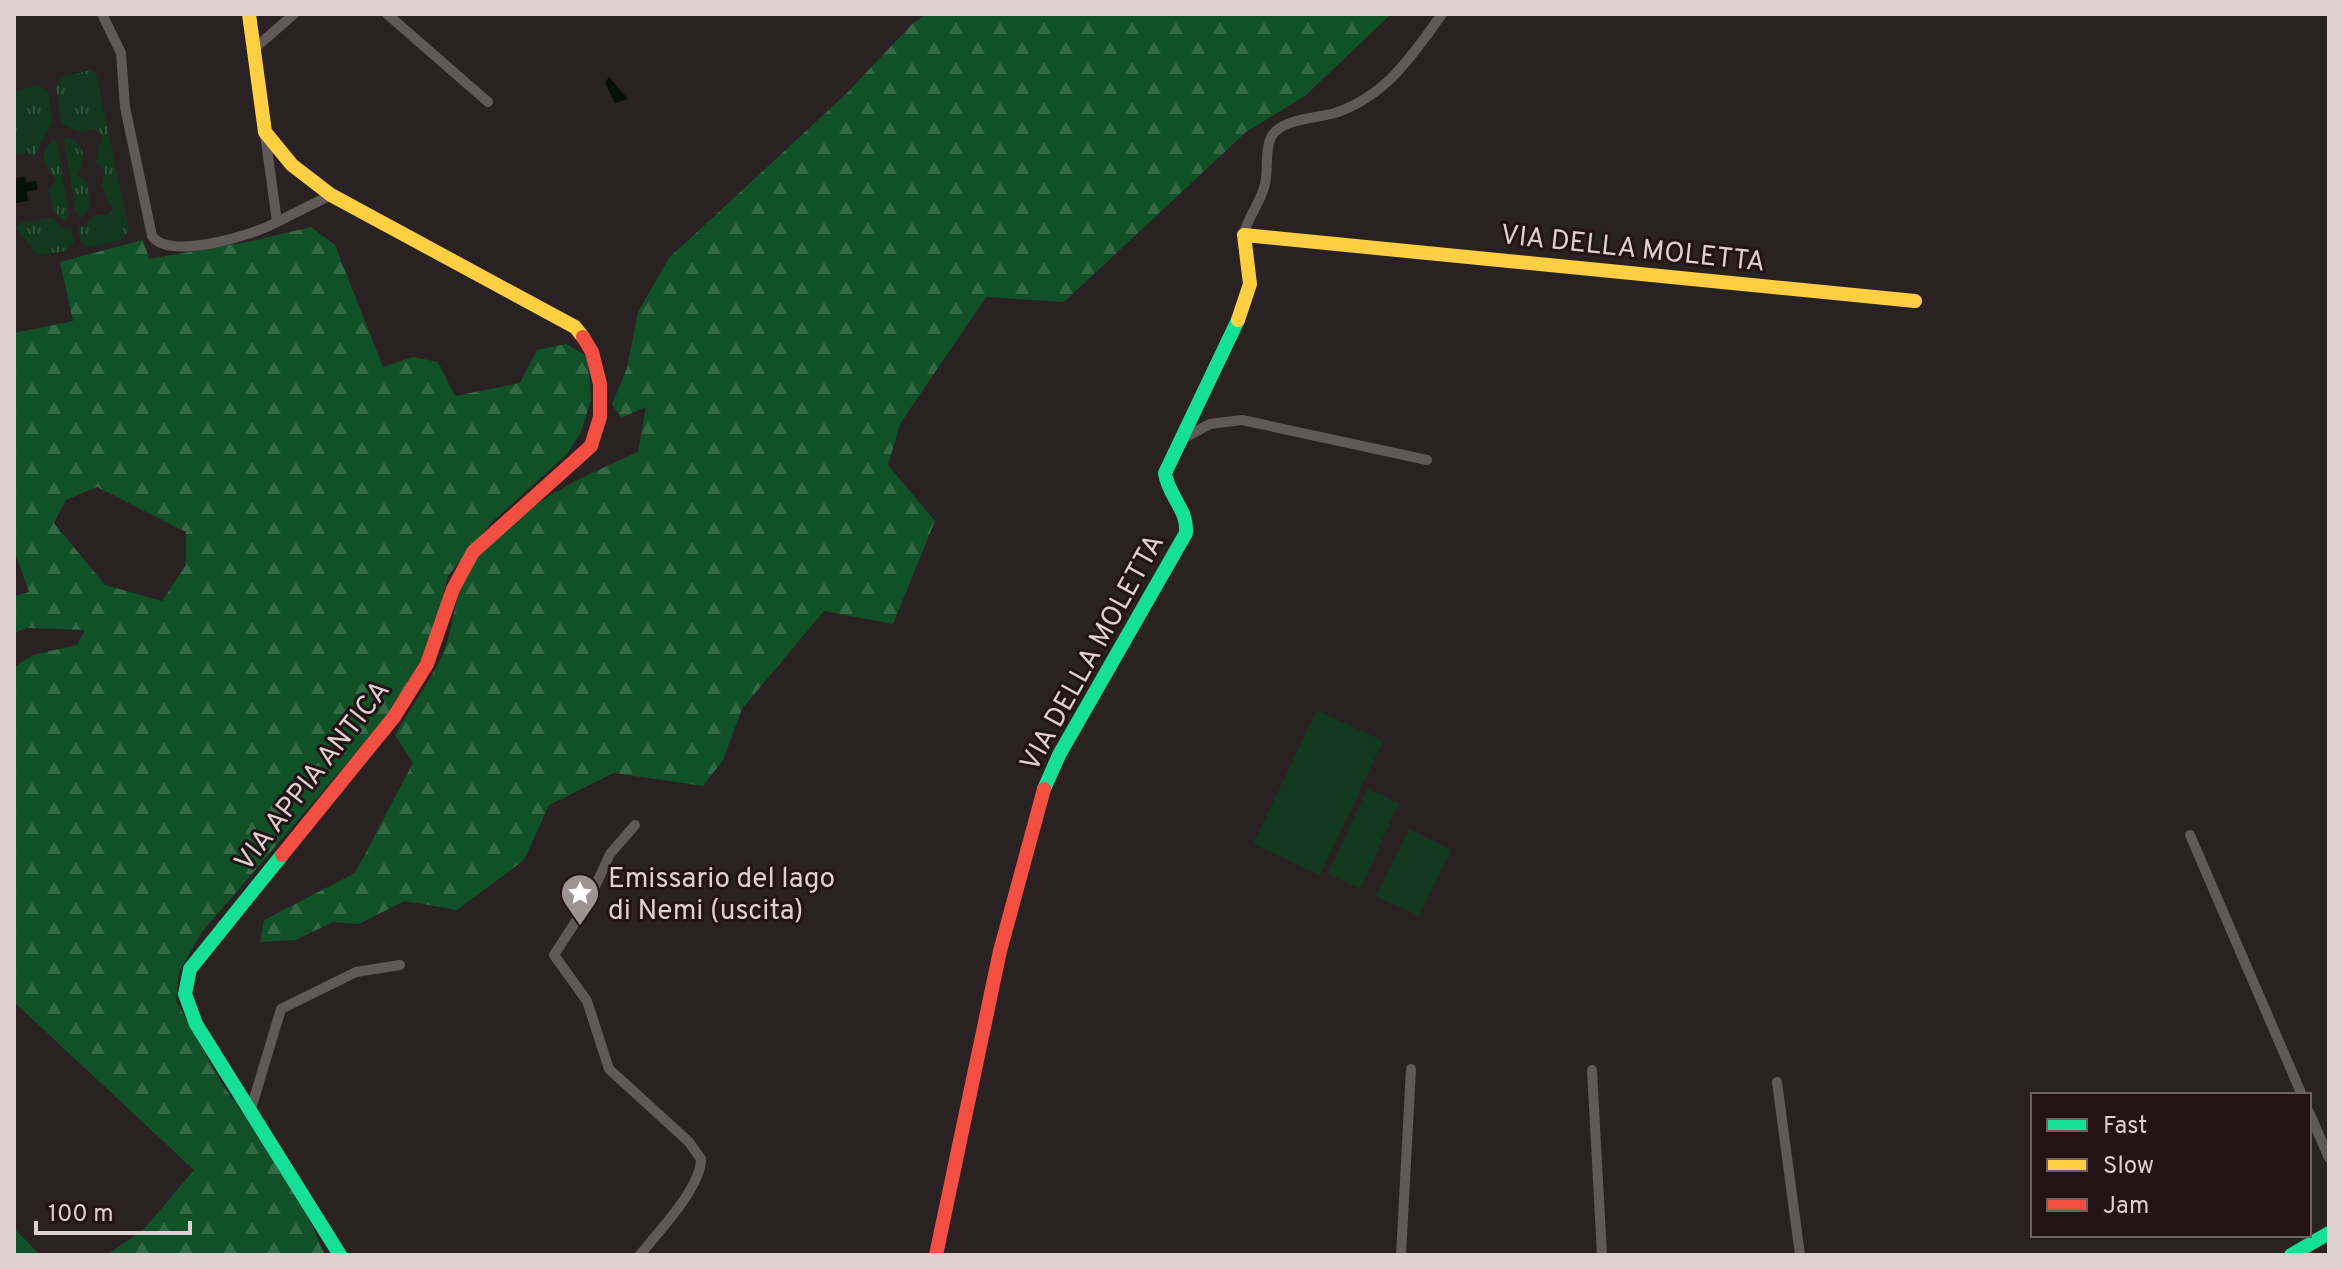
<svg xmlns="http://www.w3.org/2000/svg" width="2343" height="1269" viewBox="0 0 2343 1269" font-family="Overpass,sans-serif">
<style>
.grass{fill:url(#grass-tufts)}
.forest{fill:url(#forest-firs);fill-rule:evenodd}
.park{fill:#12391e}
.water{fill:#041106}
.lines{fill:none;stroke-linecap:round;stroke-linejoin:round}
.street{stroke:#605859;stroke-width:10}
.fast{stroke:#16e098;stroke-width:14}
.slow{stroke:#ffcf43;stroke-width:14}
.jam{stroke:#f24e42;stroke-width:14}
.labels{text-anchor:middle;stroke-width:6;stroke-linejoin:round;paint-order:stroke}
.street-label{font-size:28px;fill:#dcd0d1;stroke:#241316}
.poi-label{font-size:28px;fill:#dcd0d1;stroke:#241316;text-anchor:start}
</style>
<defs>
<pattern id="grass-tufts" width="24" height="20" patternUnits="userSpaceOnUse" patternTransform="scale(2)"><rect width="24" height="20" fill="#12391e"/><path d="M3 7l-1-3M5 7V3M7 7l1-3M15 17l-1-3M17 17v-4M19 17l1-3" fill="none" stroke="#34553e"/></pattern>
<pattern id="forest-firs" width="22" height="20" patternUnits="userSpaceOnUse" patternTransform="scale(2)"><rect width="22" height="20" fill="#115127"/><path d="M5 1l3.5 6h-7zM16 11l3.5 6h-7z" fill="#336945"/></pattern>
</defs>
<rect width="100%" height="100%" fill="#2a2122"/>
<!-- grass -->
<g class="grass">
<path d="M90 70 96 74 129 231 120 240 89 247 81 242 78 226 84 227 94 215 110 214 113 210 102 186 104 169 96 161 102 135 94 129 81 132 62 125 56 86 63 77Z"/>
<path d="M37 85 48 91 52 122 34 156 28 152 14 156V92Z"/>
<path d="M68 136C88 150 84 156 78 176L87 183 90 205 82 218 76 213 64 140Z"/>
<path d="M52 140 57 142 69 215 65 222 54 212 49 190 56 180C44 163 37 159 52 140Z"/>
<path d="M52 218 64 229 71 228 74 243 66 251 38 255 16 228 20 223Z"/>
</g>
<!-- forest -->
<g class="forest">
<path d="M927 14H1391L1305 96 1246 132 1064 302 986 297 900 424 888 465 935 521 893 624 824 611 742 709 723 760 703 786 614 773 549 805 524 860 457 910 404 901 359 924 333 922 296 940 260 942 264 920 355 873 413 763 395 735C410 709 429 683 442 656 456 624 453 588 476 559 517 506 579 478 638 452L646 407 621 418 612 404 627 368 638 312 669 258 846 94 913 23Z"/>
<path d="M311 227 335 245 383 367 413 357 438 362 455 396 520 383 537 350 566 344 588 357 591 400 581 432 567 454 491 523 448 576 431 642 389 714 202 932 179 972 176 1001 223 1085 297 1192 325 1255H107L144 1229 194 1170 14 1002V667L33 655 77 645 85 630 27 628 14 633V596L29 592 14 550V333L73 321 60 262 143 240 149 259 252 241ZM97 487 186 532V565L162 601 105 585 54 523 66 500Z"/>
<path d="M14 1227V1228L40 1255H14Z"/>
</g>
<!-- park -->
<g class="park">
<path d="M1317 710 1383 741 1320 875 1253 844Z"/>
<path d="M1367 789 1399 803 1360 889 1328 874Z"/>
<path d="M1409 829 1451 850 1419 916 1376 896Z"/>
</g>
<!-- water -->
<g class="water">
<path d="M609 77 628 99 615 103 605 83Z"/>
<path d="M25 177 26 183 36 181 38 189 27 192 28 201 16 203 14 178Z"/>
</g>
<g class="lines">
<!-- street -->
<g class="street">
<path d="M102 14 121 53 125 107 152 236C169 261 254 235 277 222L265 134"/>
<path d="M387 14 488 102"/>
<path d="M255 48 294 14"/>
<path d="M277 222 331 195"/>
<path d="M1244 235C1247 217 1261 203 1265 184 1269 169 1263 142 1276 131 1290 118 1318 118 1335 113 1386 96 1413 55 1442 14"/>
<path d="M1182 439 1210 424 1242 420 1427 460"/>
<path d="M635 825 610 854 587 904 554 955 587 1001 609 1069 689 1142 701 1159C701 1188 658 1232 640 1255"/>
<path d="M2190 835 2302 1095"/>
<path d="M1592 1070 1602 1255"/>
<path d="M1777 1082 1800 1255"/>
<path d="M250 1112 281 1009 356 972 400 965"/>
<path d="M2309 1112 2329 1158"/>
<path d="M1401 1255 1411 1069"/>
</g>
<!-- fast -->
<g class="fast">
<path d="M1044 789 1059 755 1186 533C1188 509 1168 496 1165 473L1238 320"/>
<path d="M282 855 190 969 185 994 196 1024 340 1255"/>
<path d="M2291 1255 2329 1233"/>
</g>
<!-- slow -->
<g class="slow">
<path d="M249 14 265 132 292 165 331 195 575 327 583 337"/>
<path d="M1238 320 1250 284 1244 235 1915 301"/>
</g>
<!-- jam -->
<g class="jam">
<path d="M282 855 394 717 427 664 453 589 473 552 591 446 600 417V384L592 352 583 337"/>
<path d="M936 1255 1000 951 1044 789"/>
</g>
</g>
<!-- icons -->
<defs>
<g id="sight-pin" transform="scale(2)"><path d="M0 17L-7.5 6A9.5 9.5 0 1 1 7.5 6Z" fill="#9e9394" stroke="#241316"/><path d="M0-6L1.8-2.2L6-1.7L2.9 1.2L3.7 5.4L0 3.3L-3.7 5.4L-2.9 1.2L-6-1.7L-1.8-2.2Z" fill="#fff"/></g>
</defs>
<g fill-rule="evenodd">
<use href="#sight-pin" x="580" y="893"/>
</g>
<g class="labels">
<!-- street labels -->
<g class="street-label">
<text transform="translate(1633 247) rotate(6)" y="10">VIA DELLA MOLETTA</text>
<text transform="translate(1091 652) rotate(-61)" y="10">VIA DELLA MOLETTA</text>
<text transform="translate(311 775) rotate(-52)" y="10">VIA APPIA ANTICA</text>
</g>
<!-- poi labels -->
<g class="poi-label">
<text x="608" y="887">Emissario del lago<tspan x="608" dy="32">di Nemi (uscita)</tspan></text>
</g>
</g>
<!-- border -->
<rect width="2343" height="1269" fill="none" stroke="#dcd0d1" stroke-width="32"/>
<!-- legend -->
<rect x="2031" y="1093" width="280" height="144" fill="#241316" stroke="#6e5f61" stroke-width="2"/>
<rect x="2047" y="1119" width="40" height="12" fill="#16e098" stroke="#6e5f61" stroke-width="2"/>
<text x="2103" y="1133" font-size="24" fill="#dcd0d1">Fast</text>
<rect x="2047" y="1159" width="40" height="12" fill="#ffcf43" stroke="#6e5f61" stroke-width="2"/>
<text x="2103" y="1173" font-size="24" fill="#dcd0d1">Slow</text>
<rect x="2047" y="1199" width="40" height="12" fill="#f24e42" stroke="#6e5f61" stroke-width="2"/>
<text x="2103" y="1213" font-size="24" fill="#dcd0d1">Jam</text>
<!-- scale -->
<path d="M36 1221v12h154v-12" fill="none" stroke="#dcd0d1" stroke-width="4"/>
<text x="48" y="1221" font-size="24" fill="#dcd0d1" stroke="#241316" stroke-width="6" paint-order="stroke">100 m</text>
</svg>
